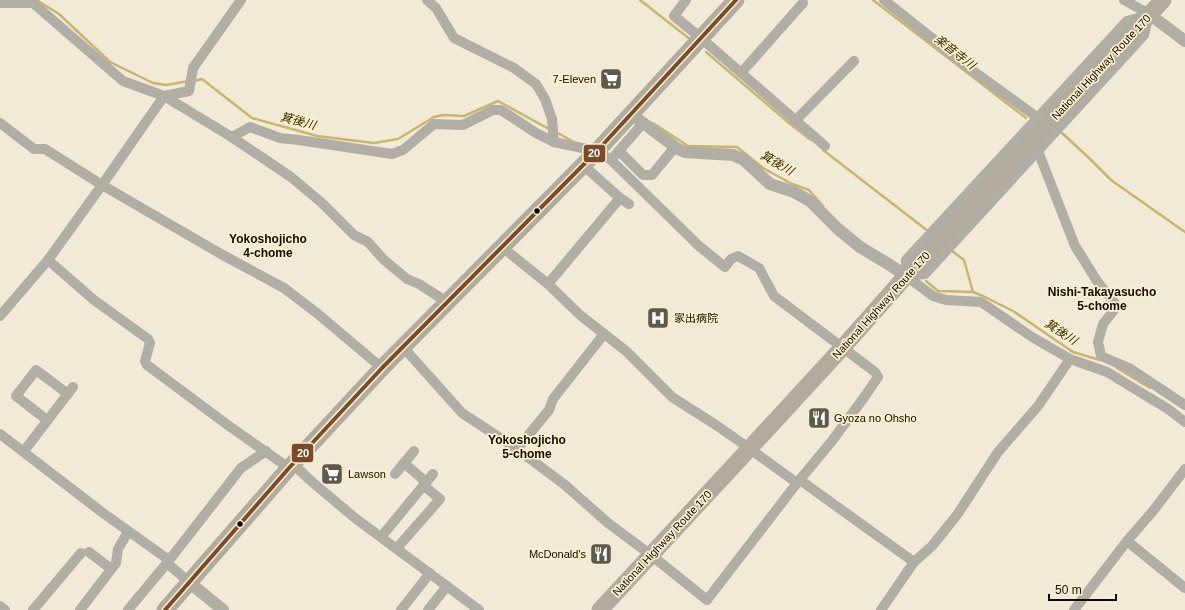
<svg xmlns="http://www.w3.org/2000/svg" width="1185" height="610" viewBox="0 0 1185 610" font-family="Helvetica,'Noto Sans JP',sans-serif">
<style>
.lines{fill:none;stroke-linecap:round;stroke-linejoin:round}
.stream{stroke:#cbb56d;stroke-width:2.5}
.minor{stroke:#b0aea5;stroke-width:10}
.tertiary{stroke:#b0aea5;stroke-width:12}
.trunk{stroke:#b2aca0;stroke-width:17}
.bus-1-casing{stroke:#fcf0cc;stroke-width:7}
.bus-1{stroke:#7a4b2a;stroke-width:4}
.bus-dot{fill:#0f0b02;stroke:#fcf0cc;stroke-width:1.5}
.labels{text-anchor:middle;stroke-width:3.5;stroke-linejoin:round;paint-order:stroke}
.street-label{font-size:11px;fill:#0f0b02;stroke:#fcf0cc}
.poi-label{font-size:11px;fill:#0f0b02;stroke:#fcf0cc;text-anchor:start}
.water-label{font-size:12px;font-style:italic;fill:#372b01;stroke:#fcf0cc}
.neighbourhood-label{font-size:12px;font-weight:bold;fill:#0f0b02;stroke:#fcf0cc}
.line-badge{stroke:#fcf0cc;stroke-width:1.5}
.badge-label{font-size:11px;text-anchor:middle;font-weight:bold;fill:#fff}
</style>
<rect width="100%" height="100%" fill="#f1ead7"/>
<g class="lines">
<!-- stream -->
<g class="stream">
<path d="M640 0 691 40"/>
<path d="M873 0 1026 118"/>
<path d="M38 1 59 14 110 62 153 83 166 85 189 81"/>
<path d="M706 52 789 123 811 140"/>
<path d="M194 81 202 79 252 118 317 136 374 143 398 139 434 117 443 115 464 116 498 101 549 129"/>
<path d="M653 123 688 146 737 147 763 168 792 184 809 190 823 206"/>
<path d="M556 132 574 142"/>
<path d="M1062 133 1088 157 1111 180 1185 232"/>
<path d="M823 150 928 231"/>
<path d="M952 251 964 260 973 292"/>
<path d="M926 281 938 291 973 292 983 296 1013 311 1073 352 1100 360"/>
<path d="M1117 368 1150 388"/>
</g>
<!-- minor -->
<g class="minor">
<path d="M427 0 436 8 454 38 514 68 536 84 545 99 552 119 554 142"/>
<path d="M686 0 674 16 701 38 825 146"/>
<path d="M884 0 972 70 1038 118"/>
<path d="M1124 0 1149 14"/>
<path d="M0 3H33L123 81 164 96 189 91 193 68 241 0"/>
<path d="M741 73 803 3"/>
<path d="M795 121 854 61"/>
<path d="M0 123 34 149H45L102 185 221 254 284 288 318 314 382 368"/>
<path d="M232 137 250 127 280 138 299 140 392 154 403 150 434 124 463 125 493 110H501L536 133 554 142 597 151 611 160 643 123"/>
<path d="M619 151 643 175H652L675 147"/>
<path d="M1038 151 1075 246 1097 281 1117 306 1103 324 1098 342 1101 356 1129 368 1185 405"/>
<path d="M583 165 620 198 629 204"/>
<path d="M502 247 548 284 580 315 626 351 672 397 716 425 739 441 797 483"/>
<path d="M48 260 102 185 164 96 230 136 291 177 322 203 354 235 368 242 383 259 407 279 419 284 447 302"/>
<path d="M906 276V260L1127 21 1148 15"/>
<path d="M906 276 933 296 946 300 981 302 1032 337 1070 359 1107 372 1168 409 1185 422"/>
<path d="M907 276 925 274 1144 35 1148 18"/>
<path d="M548 284 620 198"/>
<path d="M0 316 48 260 94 300 148 339 150 343 145 361 147 365 229 426 289 468"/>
<path d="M403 347 462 413 517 449 565 485 608 523 651 555 707 600 797 483 832 441 865 396 878 377 875 372 774 296 759 268 738 256 731 259 725 267 699 246 611 160"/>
<path d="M47 420 16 396 36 370 68 394"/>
<path d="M0 434 103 513 169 560"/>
<path d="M517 449 549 410 553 399 604 334"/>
<path d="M24 451 73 387"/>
<path d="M404 463 426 482"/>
<path d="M293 464 311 481 355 518 479 610"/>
<path d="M395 474 414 451"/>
<path d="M800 480 914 562"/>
<path d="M381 537 433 474"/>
<path d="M1127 541 1185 588"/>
<path d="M397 548 440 499 423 485"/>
<path d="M89 552 111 569"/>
<path d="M167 563 190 583"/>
<path d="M0 606 5 610"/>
<path d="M33 610 81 553"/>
<path d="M80 610 116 563 118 549 128 532"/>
<path d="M128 610 167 563 241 468 266 451"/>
<path d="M401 610 430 573"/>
<path d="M428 610 447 586"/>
<path d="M881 610 914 562 932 546 957 515 998 452 1038 406 1070 359"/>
<path d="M1074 610 1127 541 1153 511 1185 469"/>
</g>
<!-- tertiary -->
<g class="tertiary">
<path d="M1149 14 1185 41"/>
<path d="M631 114 678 149 685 152 733 155 744 160 770 184 794 192 810 201 838 229 860 247 890 265 906 276"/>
<path d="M190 583 223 610"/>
</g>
<!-- trunk -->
<g class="trunk">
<path d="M165 610 289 468 382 368 597 151 736 0"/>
<path d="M600 610 750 448 843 347 906 276 1163 0"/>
</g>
<!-- bus-1 casing -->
<g class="bus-1-casing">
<path id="bus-1" d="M165 610 289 468 382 368 597 151 736 0"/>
</g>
<!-- bus-1 -->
<use href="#bus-1" class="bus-1"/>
</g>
<!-- icons -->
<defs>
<g id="supermarket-square" transform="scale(1.15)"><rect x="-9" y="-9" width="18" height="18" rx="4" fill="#5e594d" stroke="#fcf0cc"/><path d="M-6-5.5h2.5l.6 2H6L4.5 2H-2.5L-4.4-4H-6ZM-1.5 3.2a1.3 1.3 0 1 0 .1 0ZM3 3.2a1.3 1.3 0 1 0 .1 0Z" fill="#fff"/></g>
<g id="hospital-square" transform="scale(1.15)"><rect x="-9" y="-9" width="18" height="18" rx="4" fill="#5e594d" stroke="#fcf0cc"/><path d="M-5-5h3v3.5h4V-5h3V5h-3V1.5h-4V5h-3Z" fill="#fff"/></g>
<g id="restaurant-square" transform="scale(1.15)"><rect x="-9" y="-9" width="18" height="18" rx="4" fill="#5e594d" stroke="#fcf0cc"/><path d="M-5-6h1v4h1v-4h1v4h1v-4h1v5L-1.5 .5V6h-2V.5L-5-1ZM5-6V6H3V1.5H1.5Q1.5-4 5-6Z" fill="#fff"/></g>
</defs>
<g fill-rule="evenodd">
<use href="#supermarket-square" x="611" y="79"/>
<use href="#hospital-square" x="658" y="318"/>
<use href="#restaurant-square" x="819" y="418"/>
<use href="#supermarket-square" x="332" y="474"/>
<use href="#restaurant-square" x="601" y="554"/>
</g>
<!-- markers -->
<g class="bus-dot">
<circle cx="537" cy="211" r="3.5"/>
<circle cx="240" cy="524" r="3.5"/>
</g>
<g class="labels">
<!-- street labels -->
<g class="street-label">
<text transform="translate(1101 67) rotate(-47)" y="4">National Highway Route 170</text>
<text transform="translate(881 305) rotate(-48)" y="4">National Highway Route 170</text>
<text transform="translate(662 543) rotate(-47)" y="4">National Highway Route 170</text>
</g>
<!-- poi labels -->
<g class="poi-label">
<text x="596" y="83" text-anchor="end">7-Eleven</text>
<text x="674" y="322">家出病院</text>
<text x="834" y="422">Gyoza no Ohsho</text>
<text x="348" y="478">Lawson</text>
<text x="586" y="558" text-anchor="end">McDonald's</text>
</g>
<!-- water labels -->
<g class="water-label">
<text transform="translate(955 52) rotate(38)" y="4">楽音寺川</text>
<text transform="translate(298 121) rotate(15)" y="4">箕後川</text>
<text transform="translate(777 163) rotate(30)" y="4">箕後川</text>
<text transform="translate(1061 332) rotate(33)" y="4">箕後川</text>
</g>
<!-- neighbourhood labels -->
<g class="neighbourhood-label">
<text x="268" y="243">Yokoshojicho<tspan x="268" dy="14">4-chome</tspan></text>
<text x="1102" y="296">Nishi-Takayasucho<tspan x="1102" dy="14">5-chome</tspan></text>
<text x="527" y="444">Yokoshojicho<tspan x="527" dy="14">5-chome</tspan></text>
</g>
</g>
<g class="line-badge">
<rect x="583" y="144" width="23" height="19" rx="4" fill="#7a4b2a"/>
<rect x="291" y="443" width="23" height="20" rx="4" fill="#7a4b2a"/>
</g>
<g class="badge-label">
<text x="594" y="157">20</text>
<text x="303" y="457">20</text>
</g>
<!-- scale -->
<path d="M1049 594v6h67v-6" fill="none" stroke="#0f0b02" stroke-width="2"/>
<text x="1055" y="594" font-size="12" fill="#0f0b02" stroke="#fcf0cc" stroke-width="3" paint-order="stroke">50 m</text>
</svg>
